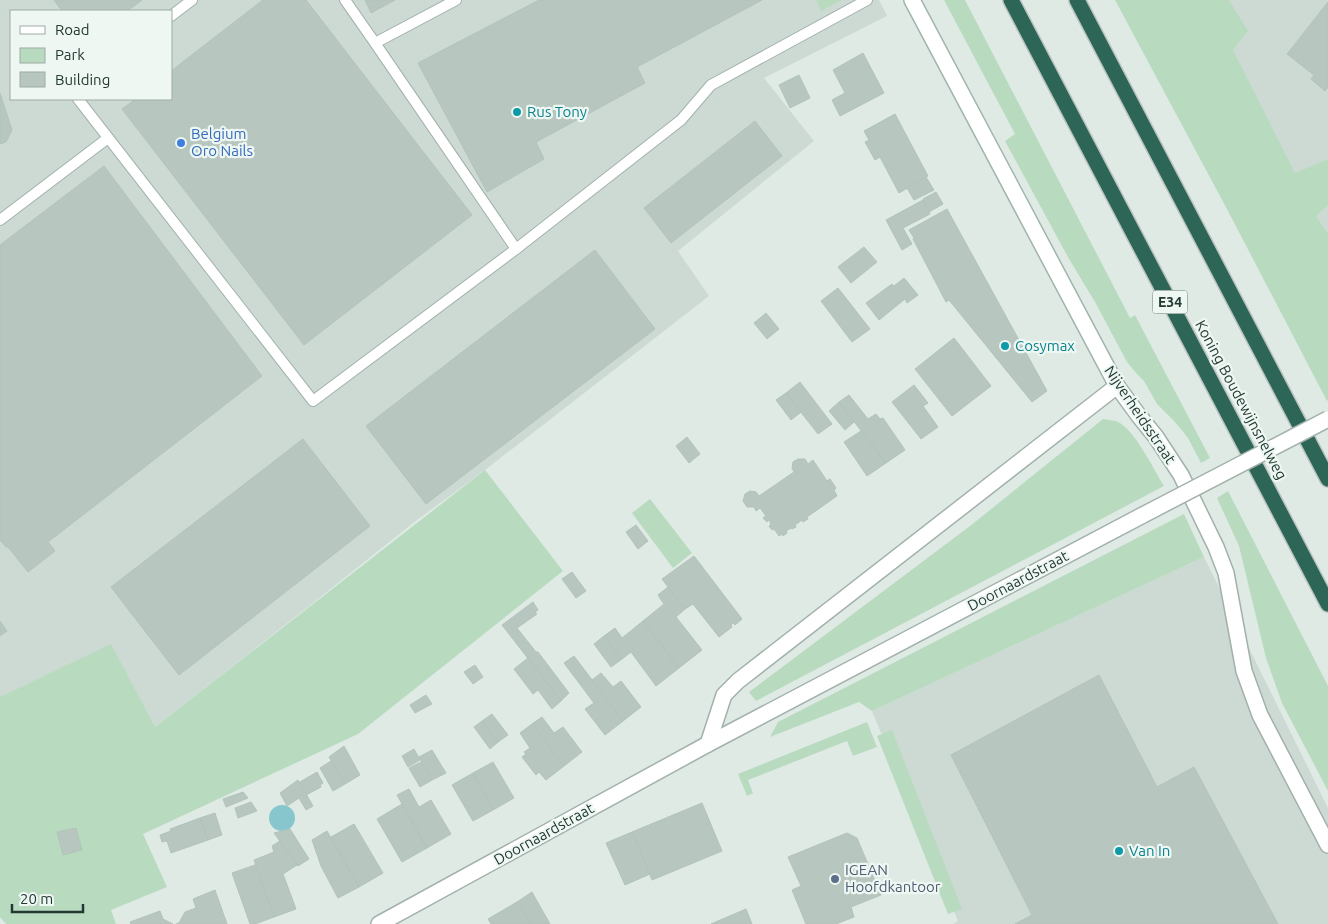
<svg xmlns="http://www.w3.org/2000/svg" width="1328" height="924" viewBox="0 0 1328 924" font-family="Ubuntu,sans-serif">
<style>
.built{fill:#cddad3;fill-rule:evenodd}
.green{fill:#b8dbc0}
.water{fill:#88c6ce}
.building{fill:#b7c7c0;stroke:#b2c3bb}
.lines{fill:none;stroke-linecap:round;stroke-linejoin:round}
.lane-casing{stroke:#a2b1ac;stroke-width:12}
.street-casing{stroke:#a2b1ac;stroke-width:18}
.secondary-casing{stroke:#9fb5ac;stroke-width:18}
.highway-casing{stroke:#bcc4c2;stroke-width:18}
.lane{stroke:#fff;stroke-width:10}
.street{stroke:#fff;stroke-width:15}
.secondary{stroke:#fff;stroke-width:15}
.highway{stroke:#2d6557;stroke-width:15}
.street-bridge-casing{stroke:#a2b1ac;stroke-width:18;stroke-linecap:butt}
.street-bridge{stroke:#fff;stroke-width:15}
.culture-dot{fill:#0f9aa8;stroke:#eff7f3;stroke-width:2}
.shop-dot{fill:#3f7fe0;stroke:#eff7f3;stroke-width:2}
.service-dot{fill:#5c6f8a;stroke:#eff7f3;stroke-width:2}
.labels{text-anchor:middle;stroke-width:4.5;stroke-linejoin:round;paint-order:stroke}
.shield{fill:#eff7f3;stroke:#5f726c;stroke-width:1}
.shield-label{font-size:14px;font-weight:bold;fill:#213932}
.culture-label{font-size:15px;fill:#0d838f;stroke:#eff7f3;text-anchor:start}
.shop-label{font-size:15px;fill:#366cbe;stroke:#eff7f3;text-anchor:start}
.street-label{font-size:15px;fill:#213932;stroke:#eff7f3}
.service-label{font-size:15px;fill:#4e5e75;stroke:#eff7f3;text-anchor:start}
</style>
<rect width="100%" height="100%" fill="#dfeae5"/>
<!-- built -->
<g class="built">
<path d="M0 0H879L887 16 764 78 814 141 678 251 709 296 485 470 413 523 308 607 155 727 0 705ZM11 11H171V99H11Z"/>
<path d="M1144 0H1328V372Z"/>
<path d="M1204 557 1328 808V924H953L958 921 872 711Z"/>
</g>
<!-- green -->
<g class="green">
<path d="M816 0H842L821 11Z"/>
<path d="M944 0H965L1130 318 1135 315 1210 458 1201 463 1188 438 1175 422 1157 404 1144 381 1136 373 1127 362 1095 302 1069 259 1005 141 1015 134Z"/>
<path d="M1115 0H1229L1248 31 1233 50 1295 173 1328 159V205L1316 216 1328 234V400L1327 401 1228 211Z"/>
<path d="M1103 419C1107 420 1114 420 1118 422 1135 430 1154 470 1164 486L756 701 749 692 970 526Z"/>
<path d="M485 470 563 571 358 734 143 834 167 887 111 910 116 924H6L0 917V697L111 644 155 727Z"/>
<path d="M1228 491 1328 686V791L1282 703 1266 658 1239 546 1217 498Z"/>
<path d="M650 499 692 553 673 568 632 513Z"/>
<path d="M1184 514 1204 557 872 711 859 702 770 737 778 722Z"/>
<path d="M867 722 877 747 853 756 847 741 748 780 753 793 747 796 738 774Z"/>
<path d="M892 730 962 909 948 914 877 736Z"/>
</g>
<!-- water -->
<circle class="water" cx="282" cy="818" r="13"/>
<!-- building -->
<g class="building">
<path d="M54 0H142L127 11H62Z"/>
<path d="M263 0H306L472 215 304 345 122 109 136 99H171V71Z"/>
<path d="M365 0H395L371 13Z"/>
<path d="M539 0H762L637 67 645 83 536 142 544 159 487 192 418 63Z"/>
<path d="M1328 2V87L1325 91 1311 79 1314 75 1287 54Z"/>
<path d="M863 53 884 93 840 116 832 100 845 93 833 70Z"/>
<path d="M799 75 810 98 790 108 779 85Z"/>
<path d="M0 93 12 130 6 142 0 144Z"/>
<path d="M895 114 928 176 899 193 880 157 875 160 865 142 869 140 864 131Z"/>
<path d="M755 121 782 156 671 243 644 208Z"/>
<path d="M104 166 262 376 48 542 55 551 28 572 8 547H6L0 540V245Z"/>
<path d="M926 177 934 190 914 200 907 188Z"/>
<path d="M936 192 943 204 929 212 923 199Z"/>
<path d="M923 200 930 214 903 228 912 244 902 250 886 220Z"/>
<path d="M947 209 1047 391 1032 402 949 300 946 302 913 239 914 238 909 230Z"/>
<path d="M864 247 877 262 851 283 838 267Z"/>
<path d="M595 250 655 329 426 504 366 426Z"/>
<path d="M904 278 918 295 907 303 905 299 879 320 866 303 892 284 894 286Z"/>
<path d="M838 288 870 329 852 342 821 301Z"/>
<path d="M766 313 779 329 767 339 754 323Z"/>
<path d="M954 338 991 386 952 416 915 369Z"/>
<path d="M800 382 832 424 818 434 786 393Z"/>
<path d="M914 385 928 403 923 406 938 427 921 439 892 402Z"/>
<path d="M786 393 801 412 791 420 776 400Z"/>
<path d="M849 395 868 419 876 414 880 419 883 418 905 450 886 463 839 402Z"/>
<path d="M839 402 854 422 845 430 829 411Z"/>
<path d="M861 431 886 463 867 476 844 442Z"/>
<path d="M687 437 700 454 689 463 676 446Z"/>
<path d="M303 439 370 526 179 675 111 587Z"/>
<path d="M798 459H805L808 464 813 460 827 481 830 479 836 488 834 490 837 496 807 517 808 519 803 522 802 520 795 525 796 527 792 529 791 528 786 531 787 533 783 536 782 534 779 536 774 529 772 530 769 526 771 524 769 520 767 522 763 518 766 516 760 508 756 511 754 507H747L743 501 745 494 750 491 756 492 759 496 794 472 792 468 793 462Z"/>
<path d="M636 525 648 541 638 549 626 532Z"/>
<path d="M694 556 742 619 735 625 733 623 731 625 732 627 719 637 693 604 685 609 662 579Z"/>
<path d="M572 572 586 591 576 598 562 579Z"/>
<path d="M668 587 685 609 676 617 702 650 679 668 643 621 664 604 658 595Z"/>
<path d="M533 602 538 610 535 612 537 614 517 628 536 652H538L569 693 561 701 502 625Z"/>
<path d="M0 621 7 631 0 636Z"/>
<path d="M643 621 679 668 656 686 631 652 622 659 604 636 615 628 622 638Z"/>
<path d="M604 636 622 659 611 667 594 644Z"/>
<path d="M574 656 623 721 605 735 585 709 594 703 564 663Z"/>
<path d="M528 658 561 701 552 709 538 690 533 694 514 669Z"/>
<path d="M475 665 483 677 473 684 464 672Z"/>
<path d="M601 673 613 687 621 681 641 707 623 721 592 680Z"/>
<path d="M1099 675 1157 787 1194 767 1278 924H1015L1032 915 951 755Z"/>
<path d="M426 695 432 704 415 713 410 705Z"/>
<path d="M492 714 508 735 498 742 482 721Z"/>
<path d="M542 717 554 733 563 727 582 752 564 766 532 724Z"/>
<path d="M482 721 498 742 490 749 474 727Z"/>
<path d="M532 724 564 766 546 780 539 772 536 775 522 757 526 754 524 752 530 748 520 733Z"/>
<path d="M344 746 360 775 345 784 329 757Z"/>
<path d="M414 749 420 760 408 767 402 756Z"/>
<path d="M432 750 446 773 432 780 419 757Z"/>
<path d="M331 761 345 784 333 791 320 768Z"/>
<path d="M421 762 432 780 420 787 409 768Z"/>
<path d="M493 762 514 798 493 810 473 773Z"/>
<path d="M317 772 323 783 320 785 321 787 306 795 300 782Z"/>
<path d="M473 773 493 810 473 821 452 785Z"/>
<path d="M298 780 313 806 306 810 299 798 287 806 280 793Z"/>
<path d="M409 789 419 807 431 800 451 834 427 848 397 795Z"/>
<path d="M243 792 248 798 226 807 223 799Z"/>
<path d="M251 802 257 811 238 818 235 808Z"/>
<path d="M702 803 722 851 652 880 632 832Z"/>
<path d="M402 804 427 848 402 862 377 819Z"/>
<path d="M215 813 222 835 208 840 200 818Z"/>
<path d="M200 818 208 840 171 853 167 841 162 842 160 835 171 831 170 829Z"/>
<path d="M354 824 383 873 359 887 331 837Z"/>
<path d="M76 828 82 850 63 855 57 832Z"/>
<path d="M290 829 309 859 298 866 274 833Z"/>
<path d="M327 831 359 887 338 898 321 866 312 840Z"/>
<path d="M632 832 650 874 625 885 606 843Z"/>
<path d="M847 833 857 838 881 895 851 907 854 917 836 924H806L792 890 801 886 788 857Z"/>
<path d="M280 841 297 865 283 874 296 909 274 917 254 860 274 852 272 846Z"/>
<path d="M255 865 274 917 255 924H250L232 873Z"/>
<path d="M215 890 227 924H176L179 923 185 912 196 908 193 899Z"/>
<path d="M532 892 550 924H531L517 902Z"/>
<path d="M517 902 531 924H491L488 919Z"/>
<path d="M746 909 752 924H711Z"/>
<path d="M160 911 163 919 173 924H131L130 922Z"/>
</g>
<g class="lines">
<!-- lane casing -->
<g class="lane-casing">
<g id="lane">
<path d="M345 0 375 43 456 0"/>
<path d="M171 16 192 0"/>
<path d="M375 43 516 249"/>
<path d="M78 99 313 401 516 249 681 120 711 85 867 0"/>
<path d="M0 220 108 138"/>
</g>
</g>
<!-- street casing -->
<g class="street-casing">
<g id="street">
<path d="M708 744 724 695 738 681 1117 386 1139 416 1156 437 1181 475 1216 547 1226 573 1244 671 1260 715 1328 845"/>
<path d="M379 924 708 744 1143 515"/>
</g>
</g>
<!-- secondary casing -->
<g class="secondary-casing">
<path id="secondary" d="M912 0 1117 386"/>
</g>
<!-- highway casing -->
<g class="highway-casing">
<g id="highway">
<path d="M1011 0 1328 604"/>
<path d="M1077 0 1328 479"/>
</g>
</g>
<!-- lane -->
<use href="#lane" class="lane"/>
<!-- street -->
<use href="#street" class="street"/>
<!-- secondary -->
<use href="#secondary" class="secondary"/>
<!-- highway -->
<use href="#highway" class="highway"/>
<!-- street-bridge casing -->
<g class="street-bridge-casing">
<path id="street-bridge" d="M1143 515 1328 419"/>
</g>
<!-- street-bridge -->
<use href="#street-bridge" class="street-bridge"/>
</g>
<!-- markers -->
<g class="culture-dot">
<circle cx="517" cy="112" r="5"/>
<circle cx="1005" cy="346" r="5"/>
<circle cx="1119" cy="851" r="5"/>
</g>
<circle class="shop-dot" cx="181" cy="143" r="5"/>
<circle class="service-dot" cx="835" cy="879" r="5"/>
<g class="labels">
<!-- shield labels -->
<rect class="shield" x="1152.5" y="290.5" width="35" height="23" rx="4"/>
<g class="shield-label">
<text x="1170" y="307">E34</text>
</g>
<!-- culture labels -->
<g class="culture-label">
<text x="527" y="117">Rus Tony</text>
<text x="1015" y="351">Cosymax</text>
<text x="1129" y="856">Van In</text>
</g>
<!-- shop labels -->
<g class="shop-label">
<text x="191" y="139">Belgium<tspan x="191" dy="17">Oro Nails</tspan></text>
</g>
<!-- street labels -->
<g class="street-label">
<text transform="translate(1241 400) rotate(62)" y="5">Koning Boudewijnsnelweg</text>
<text transform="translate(1140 415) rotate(56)" y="5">Nijverheidsstraat</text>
<text transform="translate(1018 581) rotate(-28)" y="5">Doornaardstraat</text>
<text transform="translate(544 834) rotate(-29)" y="5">Doornaardstraat</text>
</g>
<!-- service labels -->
<g class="service-label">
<text x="845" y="875">IGEAN<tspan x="845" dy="17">Hoofdkantoor</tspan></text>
</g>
</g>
<!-- legend -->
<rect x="10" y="10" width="162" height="90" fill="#eff7f3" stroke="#9daba6"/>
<rect x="20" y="26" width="25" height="8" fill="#ffffff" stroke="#9daba6"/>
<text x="55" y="35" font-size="15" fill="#213932">Road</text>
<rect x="20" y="48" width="25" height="15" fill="#b8dbc0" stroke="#9daba6"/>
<text x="55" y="60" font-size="15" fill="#213932">Park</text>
<rect x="20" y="72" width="25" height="15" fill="#b7c7c0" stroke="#9daba6"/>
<text x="55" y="85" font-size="15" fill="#213932">Building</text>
<!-- scale -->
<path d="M12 904v8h71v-8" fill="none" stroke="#213932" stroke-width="2.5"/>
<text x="20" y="904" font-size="15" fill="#213932" stroke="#eff7f3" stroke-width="4" paint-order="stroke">20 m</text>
</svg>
